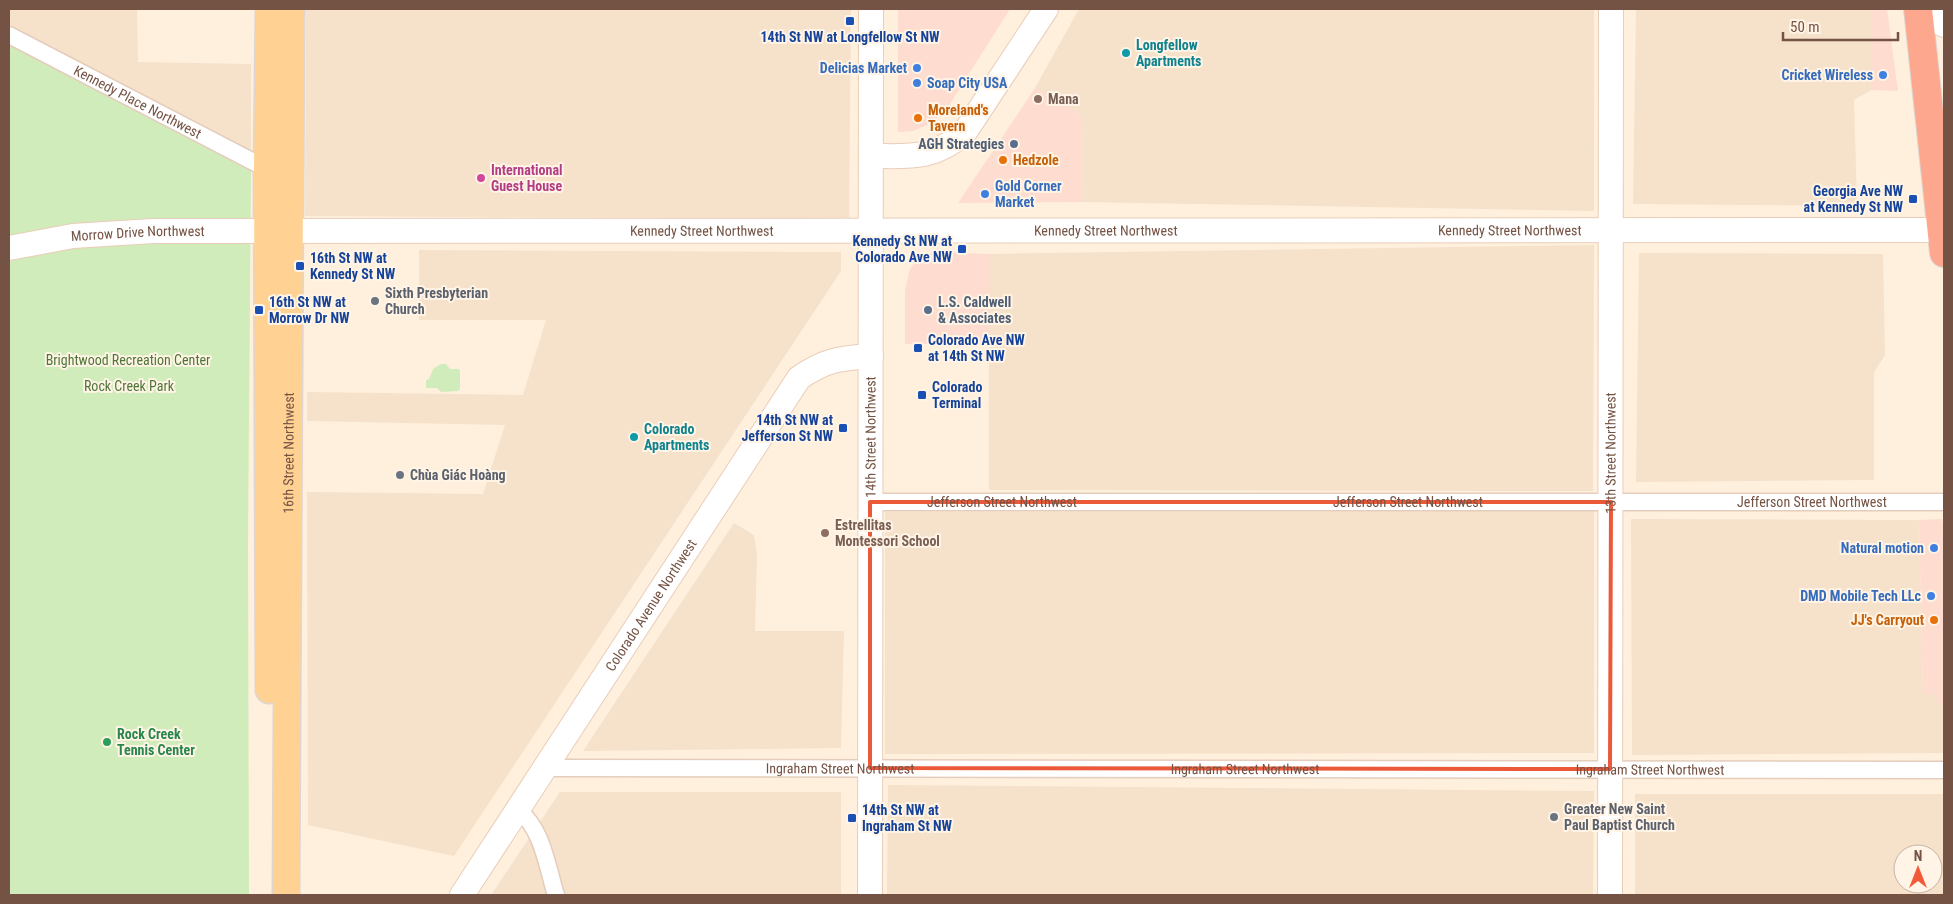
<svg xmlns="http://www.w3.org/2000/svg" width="1953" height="904" viewBox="0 0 1953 904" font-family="'Roboto Condensed',sans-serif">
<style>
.residential{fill:#f6e1cb;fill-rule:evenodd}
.commercial{fill:#ffdcd0}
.green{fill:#d1ecbb}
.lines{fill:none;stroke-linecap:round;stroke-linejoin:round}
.street-casing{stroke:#e4cdbc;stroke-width:19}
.secondary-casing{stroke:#eacdb9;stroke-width:26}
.primary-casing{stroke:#ded6d2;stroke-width:29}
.highway-casing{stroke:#ded6d2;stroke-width:30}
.street{stroke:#fff;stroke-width:16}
.secondary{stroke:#fff;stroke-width:24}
.primary{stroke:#ffd293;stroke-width:26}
.highway{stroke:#fea78f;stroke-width:28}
.marked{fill:none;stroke:#ec5939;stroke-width:4;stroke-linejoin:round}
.transit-dot{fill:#1a4fb4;stroke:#fff4e5;stroke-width:2}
.culture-dot{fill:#0f9aa8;stroke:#fff4e5;stroke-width:2}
.shop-dot{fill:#3f7fe0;stroke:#fff4e5;stroke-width:2}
.education-dot{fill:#8d6e63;stroke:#fff4e5;stroke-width:2}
.food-dot{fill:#e8710a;stroke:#fff4e5;stroke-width:2}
.service-dot{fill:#5c6f8a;stroke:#fff4e5;stroke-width:2}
.hotel-dot{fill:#d1479c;stroke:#fff4e5;stroke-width:2}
.worship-dot{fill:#6b7280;stroke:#fff4e5;stroke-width:2}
.leisure-dot{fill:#2e9e5b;stroke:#fff4e5;stroke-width:2}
.labels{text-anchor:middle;stroke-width:4;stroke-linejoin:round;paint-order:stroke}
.transit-label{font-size:14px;font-weight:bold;fill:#164399;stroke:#fff4e5;text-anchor:start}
.culture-label{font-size:14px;font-weight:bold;fill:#0d838f;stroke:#fff4e5;text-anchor:start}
.shop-label{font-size:14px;font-weight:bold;fill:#366cbe;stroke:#fff4e5;text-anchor:end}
.education-label{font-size:14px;font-weight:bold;fill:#785e54;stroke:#fff4e5;text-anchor:start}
.street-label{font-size:14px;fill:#755344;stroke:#fff4e5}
.food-label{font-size:14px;font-weight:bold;fill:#c56008;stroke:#fff4e5;text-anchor:start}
.service-label{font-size:14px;font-weight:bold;fill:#4e5e75;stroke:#fff4e5;text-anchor:end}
.hotel-label{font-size:14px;font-weight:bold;fill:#b23c85;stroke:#fff4e5;text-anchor:start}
.worship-label{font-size:14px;font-weight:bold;fill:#5b616d;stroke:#fff4e5;text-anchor:start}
.park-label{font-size:14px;fill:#4e7639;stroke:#fff4e5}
.leisure-label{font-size:14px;font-weight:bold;fill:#27864d;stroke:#fff4e5;text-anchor:start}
</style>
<rect width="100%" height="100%" fill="#fef0dd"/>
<!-- residential -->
<g class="residential">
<path d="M9 9H137L138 62 251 64V171L9 44Z"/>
<path d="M306 9H851L849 219 305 216Z"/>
<path d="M1079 9H1594V211L1082 202 1081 115 1035 88Z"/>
<path d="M1636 9H1871V90L1854 100 1857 206 1633 204Z"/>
<path d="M1594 245 1593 491 989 490V254Z"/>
<path d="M419 250 841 252V271L454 856 308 825 307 492 483 494 505 425 307 421V392L523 395 546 320H419Z"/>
<path d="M1639 253 1883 254 1885 355 1874 372V480L1636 482Z"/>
<path d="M1594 511V753L885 754V512Z"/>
<path d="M1631 519 1919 520 1923 693 1937 694V703H1944V753L1632 755Z"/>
<path d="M734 523 754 535 757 554 755 631H844L841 748 583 751Z"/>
<path d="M888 785 1594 791 1593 895H887Z"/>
<path d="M560 792H841V895H491Z"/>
<path d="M1635 794H1944V895H1635ZM1903 854H1933V884H1903Z"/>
</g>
<!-- commercial -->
<g class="commercial">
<path d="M898 9H1010L948 107 932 123 913 131 898 132Z"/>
<path d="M1871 9H1887L1898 91 1871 90Z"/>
<path d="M1035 88 1081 115 1082 202 958 203Z"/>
<path d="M934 252 989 254V344H905V290L910 269 919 257Z"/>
<path d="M1942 519 1944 534V703H1937V694H1923L1919 520Z"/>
</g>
<!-- green -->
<g class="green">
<path d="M9 44 251 171 248 543 249 895H9Z"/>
<path d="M441 364H446L450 369H459L460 371V389L458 391 441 392 437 388H426V380L429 379 433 369Z"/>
</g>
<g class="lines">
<!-- street casing -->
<g class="street-casing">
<g id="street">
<path id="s1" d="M9 35 267 169"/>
<path id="s2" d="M870 502H1944"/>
<path id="s3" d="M546 768 1944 770"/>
<path d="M518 810C543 829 547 867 556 895"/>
</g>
</g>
<!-- secondary casing -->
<g class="secondary-casing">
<g id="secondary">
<path d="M1918 9 1944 25"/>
<path d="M871 156C909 156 934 160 965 132L1046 9"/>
<path id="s4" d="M9 248 73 236 153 231 1944 230"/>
<path id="s5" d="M462 895 799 378C825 360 840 358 871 356"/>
<path id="s6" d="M870 895 871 9"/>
<path id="s7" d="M1610 895 1611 9"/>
</g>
</g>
<!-- primary casing -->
<g class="primary-casing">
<g id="primary">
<path d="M269 690 267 169 269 9"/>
<path id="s8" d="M286 895 291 9"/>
</g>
</g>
<!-- highway casing -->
<g class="highway-casing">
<path id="highway" d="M1918 9 1944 253"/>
</g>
<!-- street -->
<use href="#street" class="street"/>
<!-- secondary -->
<use href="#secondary" class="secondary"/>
<!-- primary -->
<use href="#primary" class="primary"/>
<!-- highway -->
<use href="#highway" class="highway"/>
</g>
<!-- marked area -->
<path class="marked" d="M870 502H1611L1610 769 870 768Z"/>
<!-- markers -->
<g class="transit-dot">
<rect x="845" y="16" width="10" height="10" rx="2.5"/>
<rect x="1908" y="194" width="10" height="10" rx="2.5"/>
<rect x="957" y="244" width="10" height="10" rx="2.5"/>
<rect x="295" y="261" width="10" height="10" rx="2.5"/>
<rect x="254" y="305" width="10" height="10" rx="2.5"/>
<rect x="913" y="343" width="10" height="10" rx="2.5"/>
<rect x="917" y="390" width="10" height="10" rx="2.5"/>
<rect x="838" y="423" width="10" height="10" rx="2.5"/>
<rect x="847" y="813" width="10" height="10" rx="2.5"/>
</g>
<g class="culture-dot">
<circle cx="1126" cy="53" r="5"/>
<circle cx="634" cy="437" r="5"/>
</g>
<g class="shop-dot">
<circle cx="917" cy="68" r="5"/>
<circle cx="1883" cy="75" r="5"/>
<circle cx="917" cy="83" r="5"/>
<circle cx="985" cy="194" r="5"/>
<circle cx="1934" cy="548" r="5"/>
<circle cx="1931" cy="596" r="5"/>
</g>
<g class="education-dot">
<circle cx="1038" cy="99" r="5"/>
<circle cx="825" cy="533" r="5"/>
</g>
<g class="food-dot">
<circle cx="918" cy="118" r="5"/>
<circle cx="1003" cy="160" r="5"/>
<circle cx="1934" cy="620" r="5"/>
</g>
<g class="service-dot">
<circle cx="1014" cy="144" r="5"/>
<circle cx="928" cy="310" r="5"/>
</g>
<circle class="hotel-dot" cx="481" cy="178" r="5"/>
<g class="worship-dot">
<circle cx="375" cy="301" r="5"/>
<circle cx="400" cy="475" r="5"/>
<circle cx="1554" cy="817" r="5"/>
</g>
<circle class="leisure-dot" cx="107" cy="742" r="5"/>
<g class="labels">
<!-- transit labels -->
<g class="transit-label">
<text x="850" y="42" text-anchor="middle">14th St NW at Longfellow St NW</text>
<text x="1903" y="196" text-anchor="end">Georgia Ave NW<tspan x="1903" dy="16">at Kennedy St NW</tspan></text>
<text x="952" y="246" text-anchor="end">Kennedy St NW at<tspan x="952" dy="16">Colorado Ave NW</tspan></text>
<text x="310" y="263">16th St NW at<tspan x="310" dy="16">Kennedy St NW</tspan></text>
<text x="269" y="307">16th St NW at<tspan x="269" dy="16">Morrow Dr NW</tspan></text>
<text x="928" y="345">Colorado Ave NW<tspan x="928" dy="16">at 14th St NW</tspan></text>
<text x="932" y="392">Colorado<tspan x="932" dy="16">Terminal</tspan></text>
<text x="833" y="425" text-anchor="end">14th St NW at<tspan x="833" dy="16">Jefferson St NW</tspan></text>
<text x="862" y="815">14th St NW at<tspan x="862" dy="16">Ingraham St NW</tspan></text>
</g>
<!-- culture labels -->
<g class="culture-label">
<text x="1136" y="50">Longfellow<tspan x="1136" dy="16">Apartments</tspan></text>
<text x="644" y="434">Colorado<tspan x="644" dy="16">Apartments</tspan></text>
</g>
<!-- shop labels -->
<g class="shop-label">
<text x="907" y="73">Delicias Market</text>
<text x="1873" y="80">Cricket Wireless</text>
<text x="927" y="88" text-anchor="start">Soap City USA</text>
<text x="995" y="191" text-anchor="start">Gold Corner<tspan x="995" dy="16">Market</tspan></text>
<text x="1924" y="553">Natural motion</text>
<text x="1921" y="601">DMD Mobile Tech LLc</text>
</g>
<!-- education labels -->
<g class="education-label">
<text x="1048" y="104">Mana</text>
<text x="835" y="530">Estrellitas<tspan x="835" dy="16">Montessori School</tspan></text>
</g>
<!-- street labels -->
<g class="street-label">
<text dy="5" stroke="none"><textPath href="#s1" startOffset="145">Kennedy Place Northwest</textPath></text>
<text dy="5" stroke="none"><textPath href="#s4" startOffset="1098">Kennedy Street Northwest</textPath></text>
<text dy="5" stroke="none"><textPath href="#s4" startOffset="1502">Kennedy Street Northwest</textPath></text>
<text dy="5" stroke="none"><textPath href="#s4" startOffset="694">Kennedy Street Northwest</textPath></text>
<text dy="5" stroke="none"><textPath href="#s4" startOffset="130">Morrow Drive Northwest</textPath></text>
<text dy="5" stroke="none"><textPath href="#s6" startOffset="458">14th Street Northwest</textPath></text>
<text dy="5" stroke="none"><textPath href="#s8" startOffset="442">16th Street Northwest</textPath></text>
<text dy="5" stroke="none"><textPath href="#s7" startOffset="442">13th Street Northwest</textPath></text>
<text dy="5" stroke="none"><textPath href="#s2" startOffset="132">Jefferson Street Northwest</textPath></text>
<text dy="5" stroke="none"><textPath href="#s2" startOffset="538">Jefferson Street Northwest</textPath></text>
<text dy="5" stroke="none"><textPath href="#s2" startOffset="942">Jefferson Street Northwest</textPath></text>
<text dy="5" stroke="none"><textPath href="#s5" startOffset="346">Colorado Avenue Northwest</textPath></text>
<text dy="5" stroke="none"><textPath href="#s3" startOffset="294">Ingraham Street Northwest</textPath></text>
<text dy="5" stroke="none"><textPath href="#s3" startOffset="699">Ingraham Street Northwest</textPath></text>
<text dy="5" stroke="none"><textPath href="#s3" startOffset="1104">Ingraham Street Northwest</textPath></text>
</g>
<!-- food labels -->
<g class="food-label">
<text x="928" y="115">Moreland's<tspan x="928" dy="16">Tavern</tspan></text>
<text x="1013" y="165">Hedzole</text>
<text x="1924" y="625" text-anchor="end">JJ's Carryout</text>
</g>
<!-- service labels -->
<g class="service-label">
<text x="1004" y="149">AGH Strategies</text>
<text x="938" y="307" text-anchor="start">L.S. Caldwell<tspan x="938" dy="16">&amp; Associates</tspan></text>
</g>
<!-- hotel labels -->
<g class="hotel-label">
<text x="491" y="175">International<tspan x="491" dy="16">Guest House</tspan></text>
</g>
<!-- worship labels -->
<g class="worship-label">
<text x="385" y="298">Sixth Presbyterian<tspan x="385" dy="16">Church</tspan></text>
<text x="410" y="480">Chùa Giác Hoàng</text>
<text x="1564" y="814">Greater New Saint<tspan x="1564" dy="16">Paul Baptist Church</tspan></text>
</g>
<!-- park labels -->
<g class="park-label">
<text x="128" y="365">Brightwood Recreation Center</text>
<text x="129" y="391">Rock Creek Park</text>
</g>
<!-- leisure labels -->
<g class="leisure-label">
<text x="117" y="739">Rock Creek<tspan x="117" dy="16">Tennis Center</tspan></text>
</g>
</g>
<!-- border -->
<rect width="1953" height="904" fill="none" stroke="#755344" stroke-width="20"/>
<!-- north arrow -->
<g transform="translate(1918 869)"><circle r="24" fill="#fff4e5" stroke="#c8b4a5"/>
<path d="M0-4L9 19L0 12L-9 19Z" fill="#f25938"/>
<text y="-8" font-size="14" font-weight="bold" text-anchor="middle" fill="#755344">N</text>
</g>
<!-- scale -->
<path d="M1783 32v8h115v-8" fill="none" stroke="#755344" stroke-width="2.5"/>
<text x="1790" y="32" font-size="15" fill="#755344" stroke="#fff4e5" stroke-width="4" paint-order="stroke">50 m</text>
</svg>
